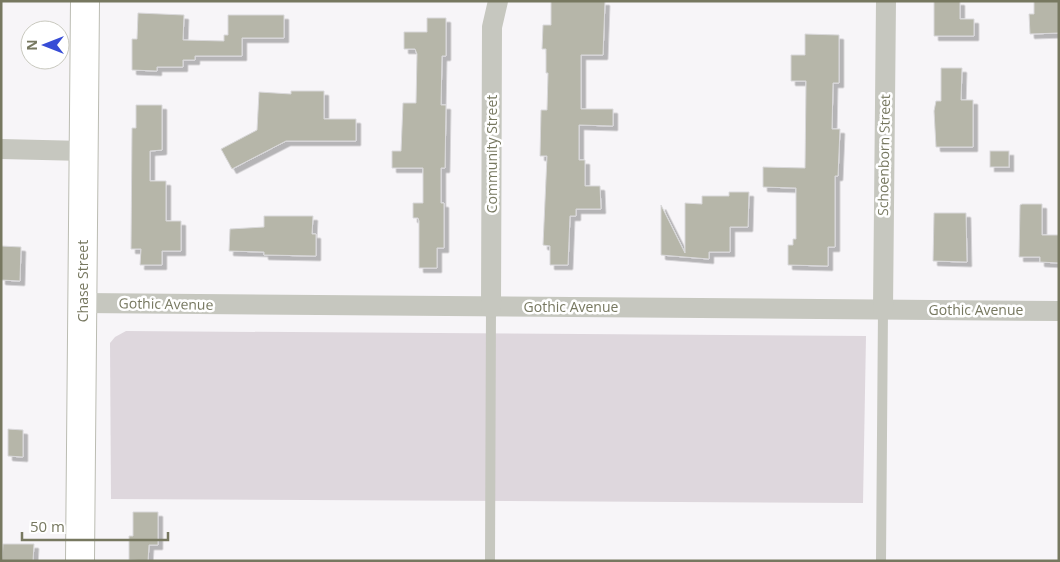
<svg xmlns="http://www.w3.org/2000/svg" width="1060" height="562" viewBox="0 0 1060 562" font-family="'Open Sans',sans-serif">
<style>
.green{fill:#ded7dd}
.building{fill:#b6b6a9;stroke:#d9d8da;filter:url(#shadow)}
.lines{fill:none;stroke-linecap:round;stroke-linejoin:round}
.secondary-casing{stroke:#bbbcb2;stroke-width:30}
.lane{stroke:#c6c7bf;stroke-width:10}
.street{stroke:#c6c7bf;stroke-width:20}
.secondary{stroke:#fff;stroke-width:28}
.labels{text-anchor:middle;stroke-width:5;stroke-linejoin:round;paint-order:stroke}
.street-label{font-size:14px;fill:#777860;stroke:#fff}
</style>
<defs>
<filter id="shadow"><feDropShadow dx="4.5" dy="4.5" stdDeviation="0" flood-color="#0004"/></filter>
</defs>
<rect width="100%" height="100%" fill="#f7f5f8"/>
<!-- green -->
<path class="green" d="M126 331 866 336 863 503 111 499 110 343 115 337Z"/>
<!-- building -->
<g class="building">
<path d="M551 1H605L603 55H581V109H613V126L579 125V160H585V186H600L601 209H576V216H570L568 265H550V246L543 245 547 156H540L541 110H547L548 73H546V49H542L543 25H551Z"/>
<path d="M934 1H960V19H974V36H934Z"/>
<path d="M1034 1H1059V33L1030 34 1029 14H1034Z"/>
<path d="M138 13 184 15 183 40 224 41V35H228V15H284V38H242V56H195V60H183V67H157V71L132 70V39H137Z"/>
<path d="M427 18H446V56H442L441 105H446L445 168H441V203H444V248H437V268H419V221L418 218H413V203H423V168H392V151H401L403 103H416L417 54 415 49H404V32H427Z"/>
<path d="M805 34 839 35V83H833L832 129H840L838 176H835V247H828V266L788 265V245H793V239H796V188L763 187V167L805 168 806 83V81H791V55H805Z"/>
<path d="M941 68H962L961 100H973V147H936L934 111 936 101H941Z"/>
<path d="M291 91H324V119H356V141H286L232 169 221 149 257 130 259 92 291 94Z"/>
<path d="M136 105H162V150L150 151V181H166V221H181V251H162V265H140L141 249H131L132 128H136Z"/>
<rect x="990" y="151" width="19" height="16"/>
<path d="M729 192H749L748 227H730V252H709V259L661 255V205L685 253V203L702 204V196H729Z"/>
<path d="M1022 204H1042V235H1059V263L1040 262V257H1019L1020 205Z"/>
<path d="M934 213H966L967 262 933 261Z"/>
<path d="M264 216H313L312 234H316V256L264 255V252L229 251 230 229 264 227Z"/>
<path d="M1 246 21 247 20 281 1 280Z"/>
<path d="M8 429 23 430V457L8 456Z"/>
<path d="M133 512H158V545H149L148 561 129 560V536H133Z"/>
<path d="M3 544H34L33 561H2Z"/>
</g>
<g class="lines">
<!-- secondary casing -->
<g class="secondary-casing">
<path id="secondary" d="M80 561 85 1"/>
</g>
<!-- lane -->
<g class="lane">
<path d="M490 561 491 308"/>
<path d="M881 561 883 309"/>
</g>
<!-- street -->
<g class="street">
<path d="M1 149 84 151"/>
<path d="M83 303 1059 311"/>
<path d="M491 308 492 27 498 1"/>
<path d="M883 309 886 1"/>
</g>
<!-- secondary -->
<use href="#secondary" class="secondary"/>
</g>
<g class="labels">
<!-- street labels -->
<g class="street-label">
<text transform="translate(492 154) rotate(-90)" y="5">Community Street</text>
<text transform="translate(884 155) rotate(-89)" y="5">Schoenborn Street</text>
<text transform="translate(83 281) rotate(-90)" y="5">Chase Street</text>
<text transform="translate(166 304) rotate(1)" y="5">Gothic Avenue</text>
<text x="571" y="312">Gothic Avenue</text>
<text x="976" y="315">Gothic Avenue</text>
</g>
</g>
<!-- border -->
<rect width="1060" height="562" fill="none" stroke="#777860" stroke-width="5"/>
<!-- north arrow -->
<g transform="translate(45 45) rotate(270)"><circle r="24" fill="#ffffff" stroke="#c9c9bf"/>
<path d="M0-4L9 19L0 12L-9 19Z" fill="#374cd6"/>
<text y="-8" font-size="14" font-weight="bold" text-anchor="middle" fill="#777860">N</text>
</g>
<!-- scale -->
<path d="M22 532v8h146v-8" fill="none" stroke="#777860" stroke-width="2.5"/>
<text x="30" y="532" font-size="15" fill="#777860" stroke="#ffffff" stroke-width="4" paint-order="stroke">50 m</text>
</svg>
